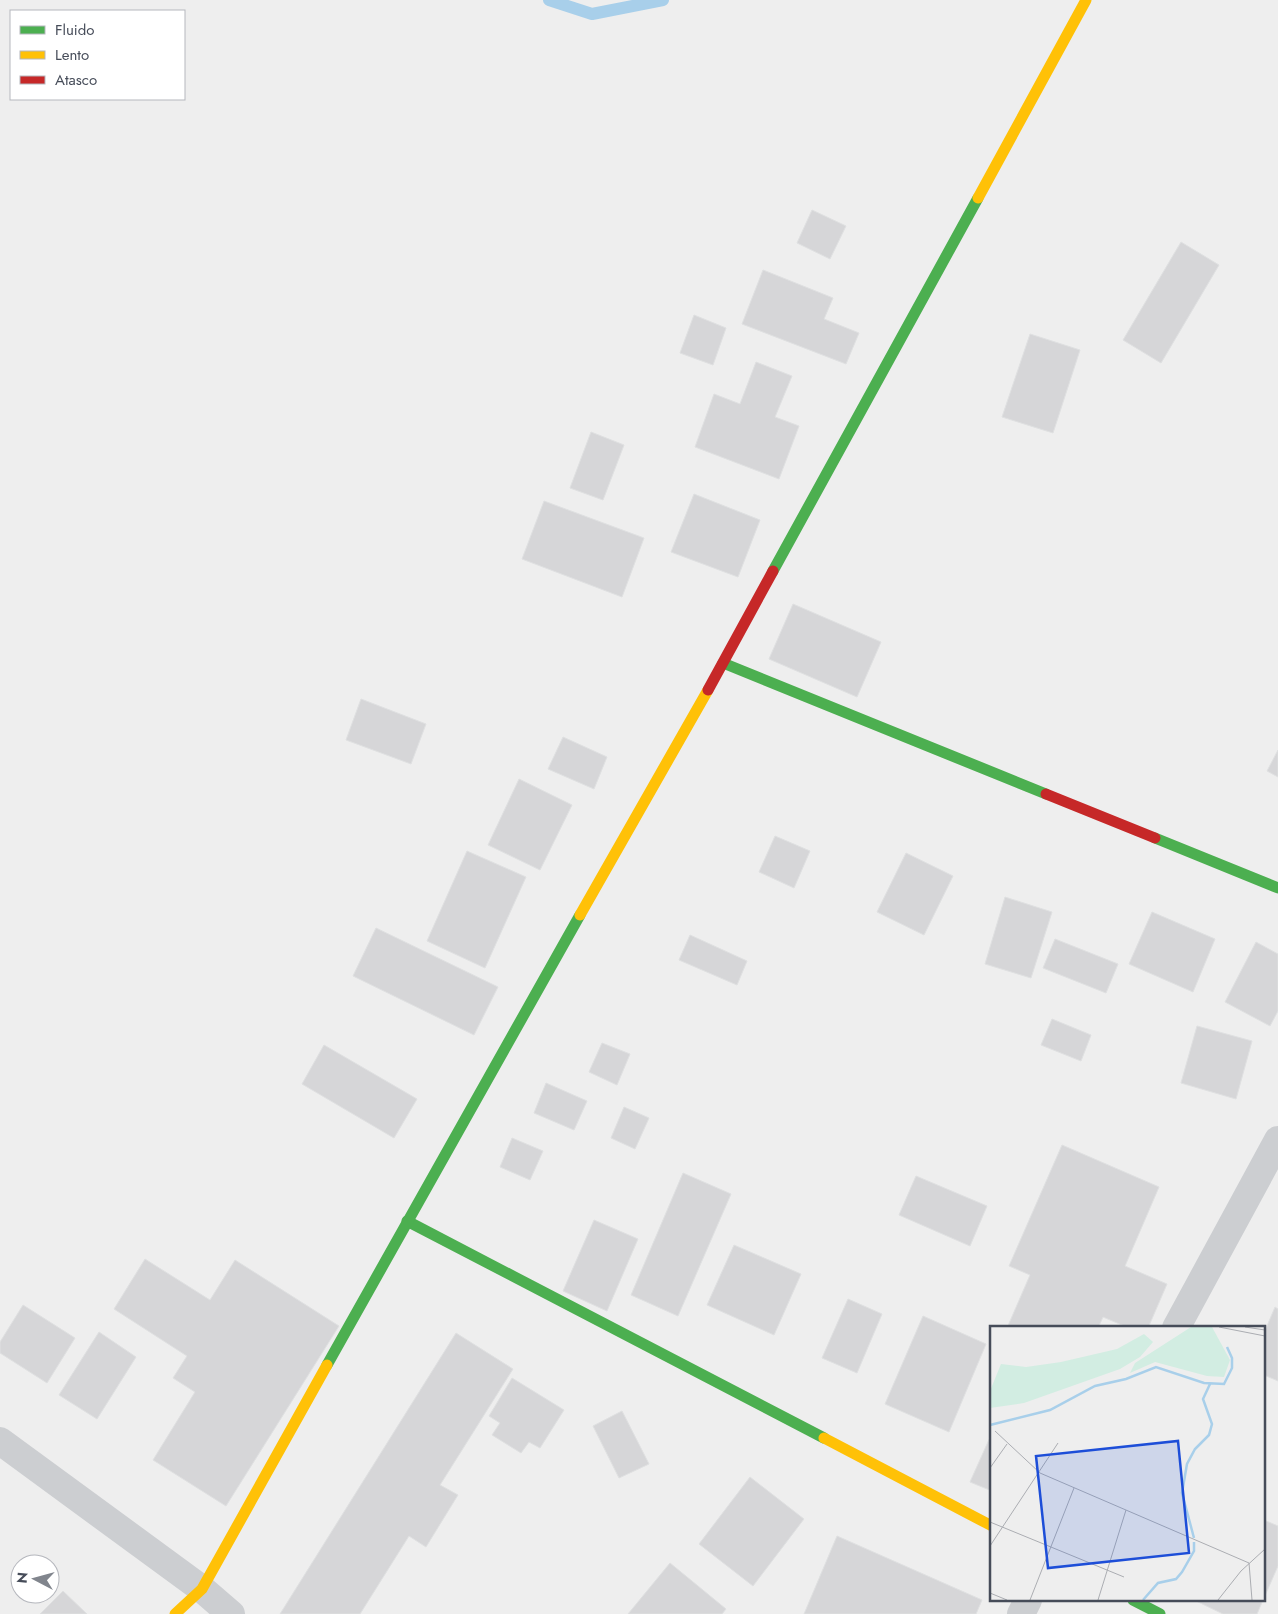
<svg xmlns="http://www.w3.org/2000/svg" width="1278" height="1614" viewBox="0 0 1278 1614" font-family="Jost,sans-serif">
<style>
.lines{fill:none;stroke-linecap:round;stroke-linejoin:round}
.stream{stroke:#a8cfea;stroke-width:12}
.building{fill:#d6d6d8;stroke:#dfe0e1}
.street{stroke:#ccced1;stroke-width:28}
.fast{stroke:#4caf50;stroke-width:11}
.slow{stroke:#ffc107;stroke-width:11}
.jam{stroke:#c62828;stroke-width:11}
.inset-river{fill:none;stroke:#a8cfea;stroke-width:2.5}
.inset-road{fill:none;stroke:#abadb2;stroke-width:1}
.view{fill:#1d4ed8;fill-opacity:0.15;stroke:#1d4ed8;stroke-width:2.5}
.inset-edge{fill:none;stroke:#464c59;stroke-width:2.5}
</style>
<rect width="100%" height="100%" fill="#eee"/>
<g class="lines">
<!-- stream -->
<path class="stream" d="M549 0 592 14 663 0"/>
</g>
<!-- building -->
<g class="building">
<path d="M812 210 846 226 830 259 797 243Z"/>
<path d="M1181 242 1219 265 1161 363 1123 340Z"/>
<path d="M763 270 833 298 824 319 859 333 846 364 742 324Z"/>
<path d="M694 315 726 328 713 365 680 353Z"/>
<path d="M1030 334 1080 350 1053 433 1002 417Z"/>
<path d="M756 362 792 376 775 417 799 426 779 479 695 447 714 394 740 404Z"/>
<path d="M591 432 624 445 603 500 570 488Z"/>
<path d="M694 494 760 520 738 577 671 552Z"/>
<path d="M544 501 644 538 622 597 522 559Z"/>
<path d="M793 604 881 642 857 697 769 659Z"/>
<path d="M361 699 426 724 411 764 346 740Z"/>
<path d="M563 737 607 757 594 789 548 769Z"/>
<path d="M1278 750V777L1267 771Z"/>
<path d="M519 779 572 805 540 870 488 845Z"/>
<path d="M775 836 810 851 794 888 759 872Z"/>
<path d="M467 851 526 877 485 968 427 941Z"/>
<path d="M906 853 953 876 924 935 877 912Z"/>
<path d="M1005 897 1052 912 1031 978 985 964Z"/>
<path d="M1152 912 1215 939 1193 992 1129 964Z"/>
<path d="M376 928 498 987 474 1035 353 976Z"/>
<path d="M690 935 747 961 737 985 679 960Z"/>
<path d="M1055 939 1118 964 1106 993 1043 968Z"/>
<path d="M1256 942 1278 954V1011L1270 1026 1225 1002Z"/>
<path d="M1052 1019 1091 1035 1081 1061 1041 1045Z"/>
<path d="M1197 1026 1252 1041 1236 1099 1181 1083Z"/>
<path d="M602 1043 630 1054 617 1085 589 1072Z"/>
<path d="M324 1045 417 1099 394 1138 302 1084Z"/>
<path d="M546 1083 587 1101 574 1130 534 1113Z"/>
<path d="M624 1107 649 1118 635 1149 611 1138Z"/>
<path d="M512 1138 543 1151 530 1180 500 1167Z"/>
<path d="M1062 1145 1159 1187 1125 1266 1167 1284 1148 1328H1129L1103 1317 1098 1328H1007L1030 1275 1009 1266Z"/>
<path d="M683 1173 731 1194 678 1316 631 1295Z"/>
<path d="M916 1176 987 1206 970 1246 899 1215Z"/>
<path d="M594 1220 638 1239 607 1311 563 1291Z"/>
<path d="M734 1245 801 1274 774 1335 707 1305Z"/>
<path d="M145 1259 210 1300 235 1260 339 1326 226 1506 153 1460 195 1392 173 1378 187 1356 114 1309Z"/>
<path d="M848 1299 882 1314 857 1373 822 1358Z"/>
<path d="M23 1305 75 1338 47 1383 0 1353V1342Z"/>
<path d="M1275 1307 1278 1309V1381L1264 1375V1333Z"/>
<path d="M923 1316 986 1344 949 1432 885 1404Z"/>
<path d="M99 1332 136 1357 97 1419 59 1395Z"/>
<path d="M456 1333 513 1369 440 1485 458 1495 426 1547 409 1536 360 1614H280Z"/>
<path d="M512 1378 564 1410 540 1448 529 1442 521 1453 492 1435 500 1423 489 1416Z"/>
<path d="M622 1411 649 1464 619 1478 593 1426Z"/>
<path d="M992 1433V1491L970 1482Z"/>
<path d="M750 1477 804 1519 753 1586 699 1544Z"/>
<path d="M1264 1520 1278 1526V1566L1264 1598Z"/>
<path d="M837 1536 982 1600 976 1614H804Z"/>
<path d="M670 1563 726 1609 722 1614H628Z"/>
<path d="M63 1591 87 1614H40Z"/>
<path d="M1194 1600H1263L1257 1614H1223Z"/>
</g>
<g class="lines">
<!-- street -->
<g class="street">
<path d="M1176 1328 1278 1140"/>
<path d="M0 1441 202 1589 231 1614"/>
<path d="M1021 1614 1028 1600"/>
</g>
<!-- fast -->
<g class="fast">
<path d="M773 571 978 198"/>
<path d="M723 663 1046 794"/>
<path d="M1155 838 1278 888"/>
<path d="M407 1221 824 1438"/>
<path d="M327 1365 580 915"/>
<path d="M1133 1600 1160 1614"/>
</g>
<!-- slow -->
<g class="slow">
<path d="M978 198 1086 0"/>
<path d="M580 915 708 690"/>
<path d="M824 1438 992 1526"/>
<path d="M175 1614 202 1589 327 1365"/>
</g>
<!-- jam -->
<g class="jam">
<path d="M708 690 773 571"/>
<path d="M1046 794 1155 838"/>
</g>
</g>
<!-- overview -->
<g transform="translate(990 1326)">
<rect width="275" height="275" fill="#eee"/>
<path d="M201 1H222L240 34 234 51 217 50 165 36 140 47 145 37ZM154 8 163 16 150 31 130 43 34 77 0 82V65L11 38 36 41 71 36 127 23Z" fill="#d2ede2"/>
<path class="inset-river" d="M0 99 60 84 105 60 136 53 166 41 214 57 234 58 242 42V32L237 21M204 212 192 167 197 138 205 123 219 109 222 98 213 73 220 58M153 274 168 257 186 253 192 246 204 225V216"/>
<path class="inset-road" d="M229 1 275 10M255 1 275 4M5 105 50 147 259 237M0 142 17 118M0 196 134 251M0 220 68 117M259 237 262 274M0 267 17 274M40 274 84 162M108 274 136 184M228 274 251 245 275 223"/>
<path class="view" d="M188 115 199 227 58 242 46 130Z"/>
<rect width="275" height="275" class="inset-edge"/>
</g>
<!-- legend -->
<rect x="10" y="10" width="175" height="90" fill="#ffffff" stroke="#b5b7bd"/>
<rect x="20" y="26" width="25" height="8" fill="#4caf50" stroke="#b5b7bd"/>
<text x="55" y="35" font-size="15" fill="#464c59">Fluido</text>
<rect x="20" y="51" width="25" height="8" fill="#ffc107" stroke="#b5b7bd"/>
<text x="55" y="60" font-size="15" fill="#464c59">Lento</text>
<rect x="20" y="76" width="25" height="8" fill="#c62828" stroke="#b5b7bd"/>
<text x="55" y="85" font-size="15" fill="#464c59">Atasco</text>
<!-- north arrow -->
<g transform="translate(35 1579) rotate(276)"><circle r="24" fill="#ffffff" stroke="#b5b7bd"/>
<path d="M0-4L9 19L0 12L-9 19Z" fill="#81858d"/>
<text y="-8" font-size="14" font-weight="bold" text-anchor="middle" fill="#464c59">N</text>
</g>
</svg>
